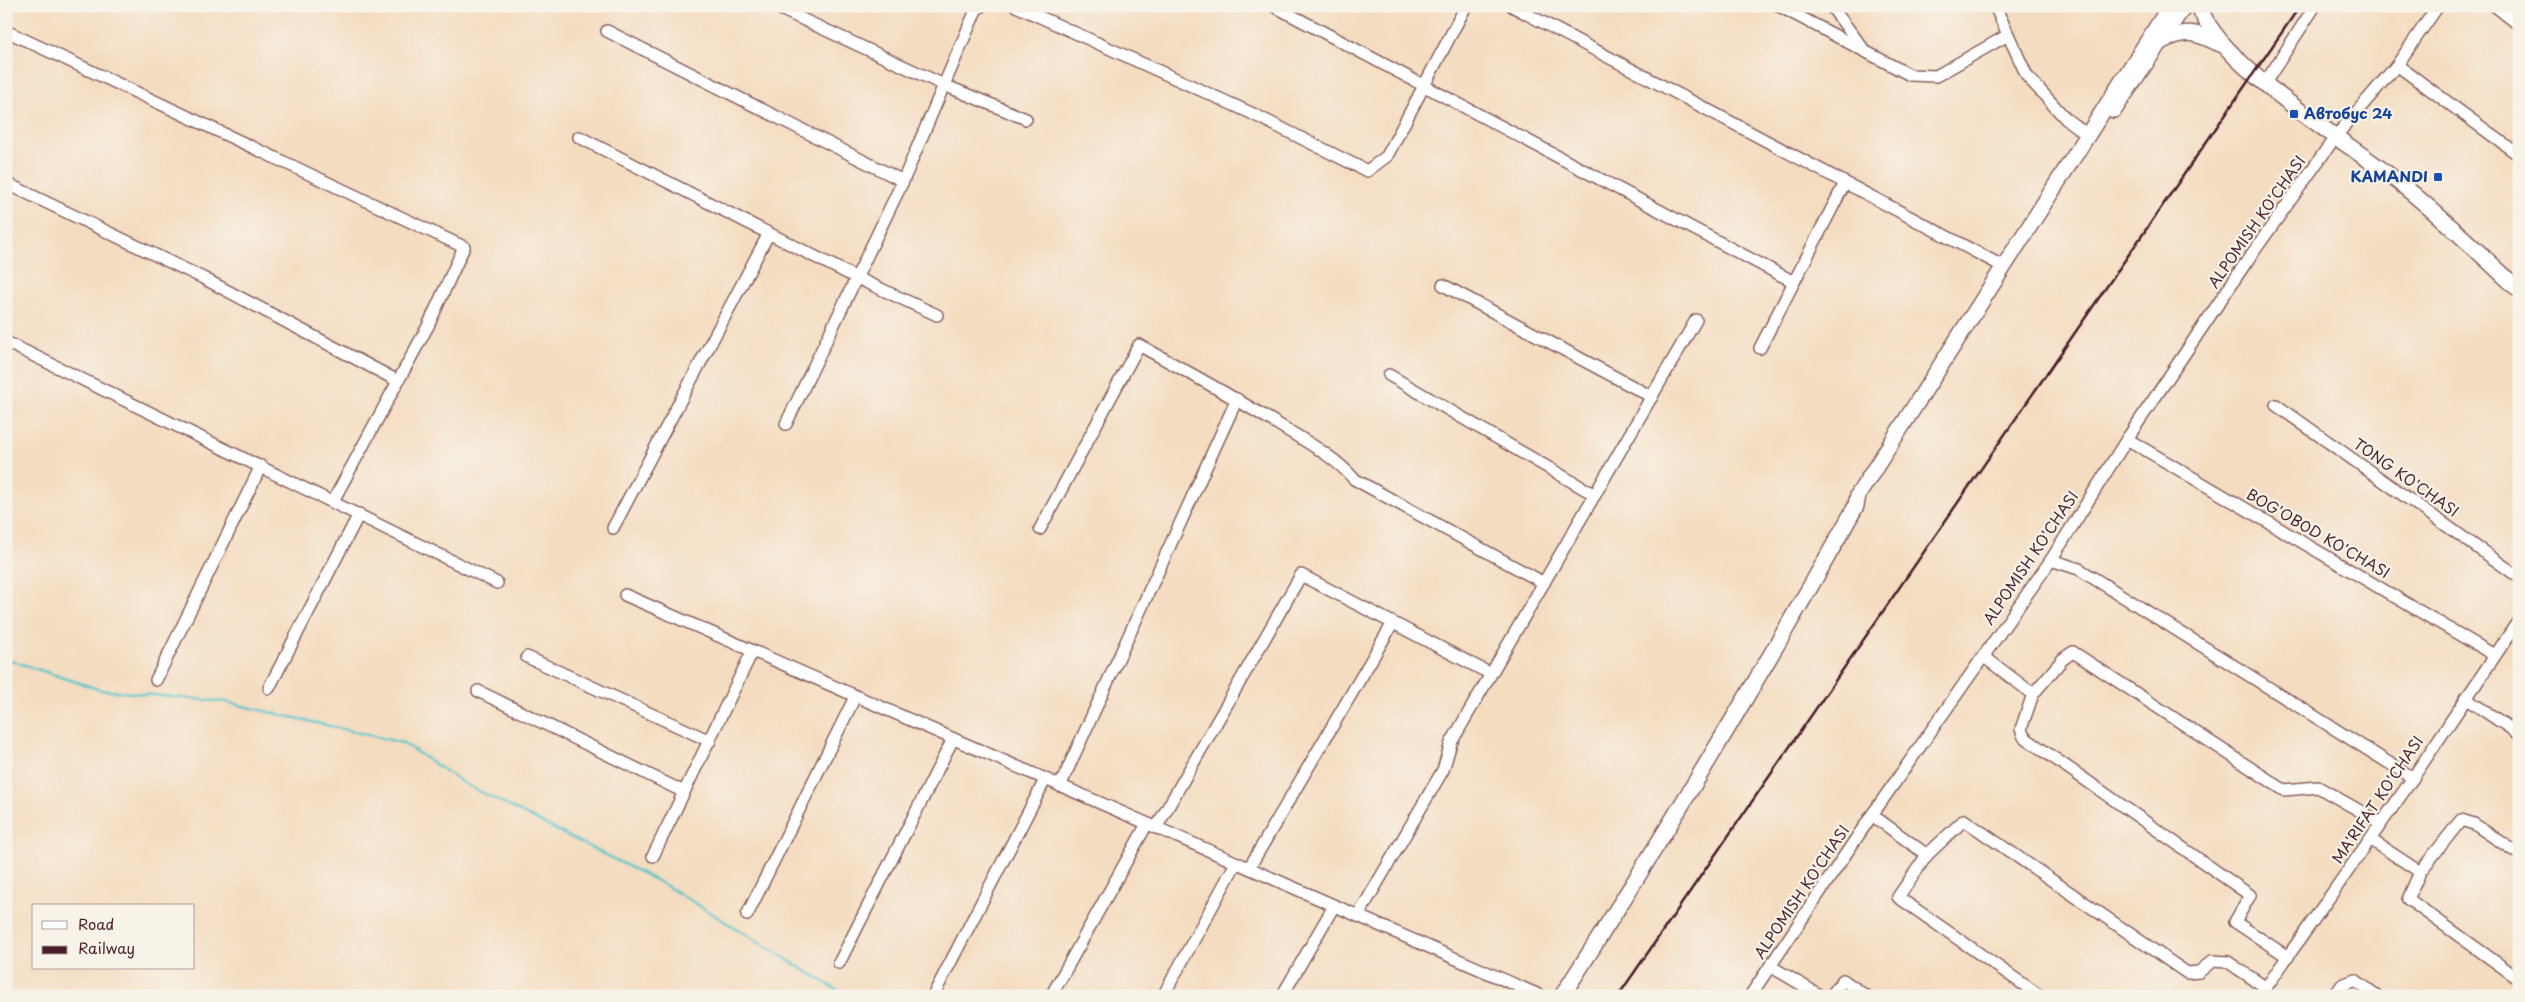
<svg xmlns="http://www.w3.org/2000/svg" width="2525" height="1002" viewBox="0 0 2525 1002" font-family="'Playpen Sans',sans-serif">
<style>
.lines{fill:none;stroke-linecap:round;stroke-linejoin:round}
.stream{stroke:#57c5cb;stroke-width:2.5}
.minor-casing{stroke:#86615f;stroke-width:14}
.major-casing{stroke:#86615f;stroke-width:18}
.minor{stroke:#fff;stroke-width:11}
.major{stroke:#fff;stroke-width:15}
.rail{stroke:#4a1f2b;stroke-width:2.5}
.transit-dot{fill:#1a4fb4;stroke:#f7f3e8;stroke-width:2}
.labels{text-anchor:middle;stroke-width:4.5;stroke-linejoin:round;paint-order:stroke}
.transit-label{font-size:15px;font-weight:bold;fill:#164399;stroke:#f7f3e8;text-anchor:start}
.street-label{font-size:15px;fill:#4a1f2b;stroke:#f7f3e8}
</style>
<rect width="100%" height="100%" fill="#f7f3e8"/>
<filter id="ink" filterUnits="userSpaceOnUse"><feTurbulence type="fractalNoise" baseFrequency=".02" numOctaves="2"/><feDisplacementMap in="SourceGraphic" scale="10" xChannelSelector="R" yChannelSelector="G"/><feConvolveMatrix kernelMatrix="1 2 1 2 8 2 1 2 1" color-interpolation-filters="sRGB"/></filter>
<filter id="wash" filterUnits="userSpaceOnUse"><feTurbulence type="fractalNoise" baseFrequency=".0096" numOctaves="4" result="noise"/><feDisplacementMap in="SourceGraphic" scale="20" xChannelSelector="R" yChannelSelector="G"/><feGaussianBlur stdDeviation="1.12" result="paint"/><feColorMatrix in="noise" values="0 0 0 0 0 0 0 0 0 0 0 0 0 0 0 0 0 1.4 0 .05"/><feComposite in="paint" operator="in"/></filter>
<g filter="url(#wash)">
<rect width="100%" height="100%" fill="#f4dcc0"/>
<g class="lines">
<!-- stream -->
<path class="stream" d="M6 659 101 690 226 702 403 743 465 784 665 885 847 996"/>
</g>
</g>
<g filter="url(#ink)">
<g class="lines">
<!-- minor casing -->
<g class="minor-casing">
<g id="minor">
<path d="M774 6 944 85 1026 119"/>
<path d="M1016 6 1251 113 1367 171 1387 156 1466 6"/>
<path d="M1274 6 1794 282"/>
<path d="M1512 6 2004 267"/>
<path d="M1779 6 1910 75 1936 76 2008 35"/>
<path d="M1831 6 1864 50"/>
<path d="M1995 6 2027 76 2066 119 2086 134"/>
<path d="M2495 6 2519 25"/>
<path d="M6 31 464 247 428 326 333 501"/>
<path d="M607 31 903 181"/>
<path d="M2397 65 2519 155"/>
<path d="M2265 83 2315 6"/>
<path d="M579 137 857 278 937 315"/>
<path d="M6 183 203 278 398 381"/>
<path d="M1443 285 1652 397"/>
<path d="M6 342 497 583"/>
<path d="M1760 348 1845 183"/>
<path d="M1389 375 1595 495"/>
<path d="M2276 405 2519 577"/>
<path d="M786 424 903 181 976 10 981 6"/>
<path d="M2127 439 2494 655"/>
<path d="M613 528 769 233"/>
<path d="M1040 529 1139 345C1188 372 1237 399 1284 428 1310 444 1335 457 1354 479L1544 583"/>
<path d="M2051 560 2079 569 2413 778"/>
<path d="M625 595 1541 996"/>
<path d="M1983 656 2033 694"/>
<path d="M527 657 710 741"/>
<path d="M156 680 261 466"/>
<path d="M269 688 359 514"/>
<path d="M478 691 684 792"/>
<path d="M2465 698 2519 734"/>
<path d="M1060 786 1237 399"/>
<path d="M1872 815 1927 855 1964 820 2187 973 2199 972 2212 961 2228 962 2265 987"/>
<path d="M1156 828 1301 575 1491 674"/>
<path d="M2370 839 2420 872"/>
<path d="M2519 854 2474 824 2461 820 2420 872 2408 899 2519 979"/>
<path d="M1927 855 1898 897 2040 996"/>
<path d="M653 856 752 652"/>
<path d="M1249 868 1393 623"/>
<path d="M747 915 855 697"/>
<path d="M1358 916 1443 770 1451 743 1696 320"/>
<path d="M2288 957 2235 922 2250 895 2024 737 2021 729 2033 694 2063 659 2073 652 2284 790 2318 787 2381 823"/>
<path d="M839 963 953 739"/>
<path d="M1770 966 1821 996"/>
<path d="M933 996 1045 780"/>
<path d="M1051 996 1147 824"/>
<path d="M1163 996 1236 863"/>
<path d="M1282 996 1334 906"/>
<path d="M1750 996 1872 815 2051 560 2127 439 2247 261 2336 136 2397 65 2438 6"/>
<path d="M1831 996 1843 980 1866 996"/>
<path d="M2260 996 2404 791 2519 620"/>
<path d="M2334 996 2342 985 2355 980 2377 996"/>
</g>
</g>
<!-- major casing -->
<g class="major-casing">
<g id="major">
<path d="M2199 6C2221 69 2351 143 2406 188 2445 220 2482 255 2519 290"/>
<path d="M2160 42C2187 28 2195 32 2220 44"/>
<path d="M2114 110 2184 6"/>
<path d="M1562 996C1665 836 1763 672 1856 506L1858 495 2170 6"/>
</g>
</g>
<!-- minor -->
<use href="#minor" class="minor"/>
<!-- major -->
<use href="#major" class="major"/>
<!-- rail -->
<path class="rail" d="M1618 996 2300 6"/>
</g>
</g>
<!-- markers -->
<g class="transit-dot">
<rect x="2289" y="109" width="10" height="10" rx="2.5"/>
<rect x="2433" y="172" width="10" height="10" rx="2.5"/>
</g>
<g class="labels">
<!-- transit labels -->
<g class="transit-label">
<text x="2304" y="119">Автобус 24</text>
<text x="2428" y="182" text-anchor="end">KAMANDI</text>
</g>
<!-- street labels -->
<g class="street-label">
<text transform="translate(2257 222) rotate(-55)" y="5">ALPOMISH KO'CHASI</text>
<text transform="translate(2406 478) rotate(35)" y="5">TONG KO'CHASI</text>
<text transform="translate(2318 534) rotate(30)" y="5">BOG'OBOD KO'CHASI</text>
<text transform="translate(2031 558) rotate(-56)" y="5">ALPOMISH KO'CHASI</text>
<text transform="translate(2378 800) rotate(-56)" y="5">MA'RIFAT KO'CHASI</text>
<text transform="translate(1802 892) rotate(-56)" y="5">ALPOMISH KO'CHASI</text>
</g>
</g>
<!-- margin -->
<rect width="2525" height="1002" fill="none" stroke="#f7f3e8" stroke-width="25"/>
<!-- legend -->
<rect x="32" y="904" width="162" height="65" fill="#f7f3e8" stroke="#b29e9c"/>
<rect x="42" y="921" width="25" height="8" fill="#ffffff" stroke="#b29e9c"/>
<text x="78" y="930" font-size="15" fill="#4a1f2b">Road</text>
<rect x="42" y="946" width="25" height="8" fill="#4a1f2b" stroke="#b29e9c"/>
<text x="78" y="954" font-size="15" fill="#4a1f2b">Railway</text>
</svg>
